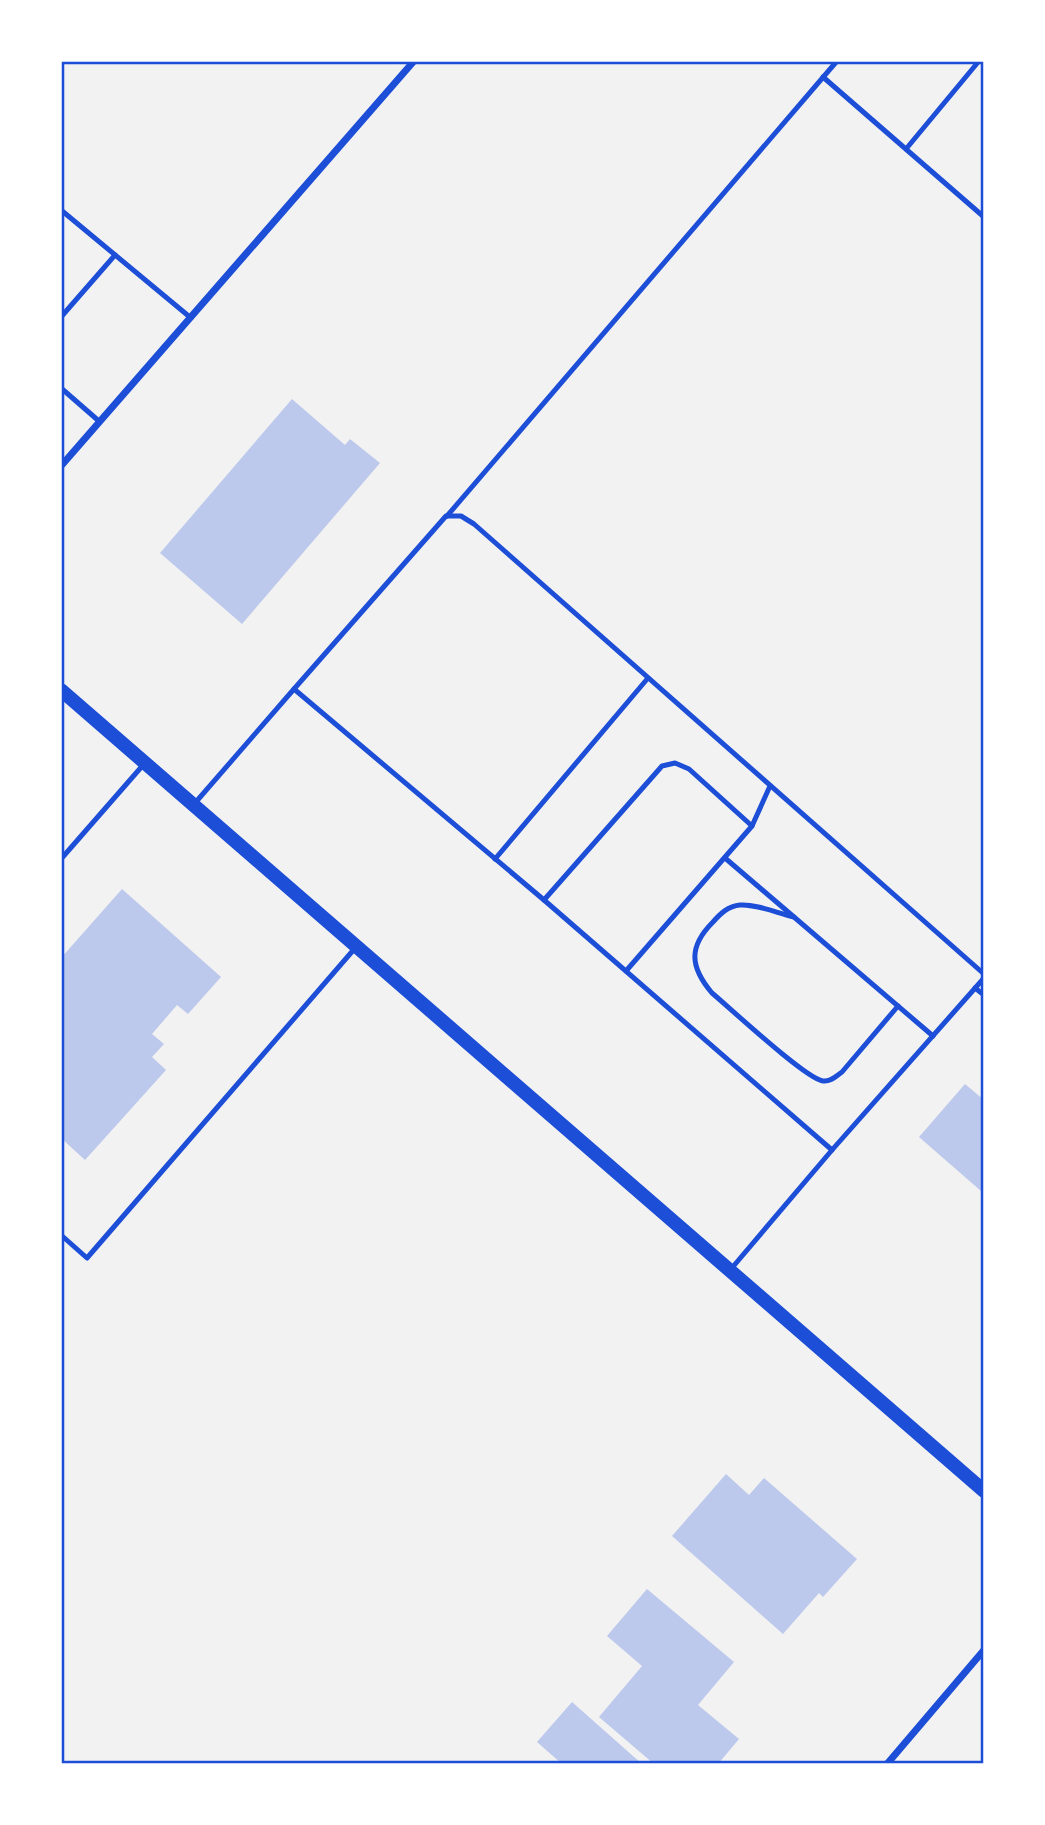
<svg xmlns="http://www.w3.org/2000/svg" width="1045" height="1825" viewBox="0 0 1045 1825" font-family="Jost,sans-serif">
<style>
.building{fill:#bdc9ec}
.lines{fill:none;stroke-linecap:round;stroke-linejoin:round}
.service{stroke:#1d4ed8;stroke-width:5}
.minor{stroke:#1d4ed8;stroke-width:7}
.secondary{stroke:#1d4ed8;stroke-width:14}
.neatline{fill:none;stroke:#1d4ed8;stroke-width:2.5}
</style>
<rect width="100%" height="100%" fill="#f2f2f2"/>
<!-- building -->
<g class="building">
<path d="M292 399 345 445 350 439 380 463 242 624 160 553Z"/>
<path d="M122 889 221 977 188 1014 177 1005 152 1034 164 1044 152 1057 166 1070 85 1160 61 1138V958Z"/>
<path d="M965 1084 984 1100V1187L981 1191 919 1137Z"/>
<path d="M726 1474 749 1495 764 1478 857 1559 823 1597 819 1593 783 1634 672 1536Z"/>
<path d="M647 1589 734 1662 698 1705 739 1739 718 1764H654L599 1717 642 1666 607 1636Z"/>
<path d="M572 1702 642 1764H562L537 1742Z"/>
</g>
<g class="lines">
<!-- service -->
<g class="service">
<path d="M823 77 984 217"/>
<path d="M906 149 979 61"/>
<path d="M61 210 191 318"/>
<path d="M61 317 115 255"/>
<path d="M61 388 100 422"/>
<path d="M447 516 837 61"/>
<path d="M195 803 294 689"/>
<path d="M725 858 933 1036"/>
<path d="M61 859 144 764"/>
<path d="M495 859 648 678"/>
<path d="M544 900 662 766 675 763 689 769 752 826"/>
<path d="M794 917C777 913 757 904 740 905 728 906 720 914 713 922 688 947 690 967 712 993 730 1008 806 1079 823 1081 831 1082 836 1076 842 1072L898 1006"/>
<path d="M626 971 752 826 770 786"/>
<path d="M975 988 984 995"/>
<path d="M832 1150 544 900 294 689 446 516H461L474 524 984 974"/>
<path d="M61 1235 87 1258 356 947"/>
<path d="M731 1269 832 1150 984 978"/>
</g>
<!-- minor -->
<g class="minor">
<path d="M61 466 414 61"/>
<path d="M887 1764 984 1650"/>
</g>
<!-- secondary -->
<path class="secondary" d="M61 690 984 1491"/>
</g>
<!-- border -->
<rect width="1045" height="1825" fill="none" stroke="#ffffff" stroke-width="126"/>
<rect x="63" y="63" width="919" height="1699" class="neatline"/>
</svg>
